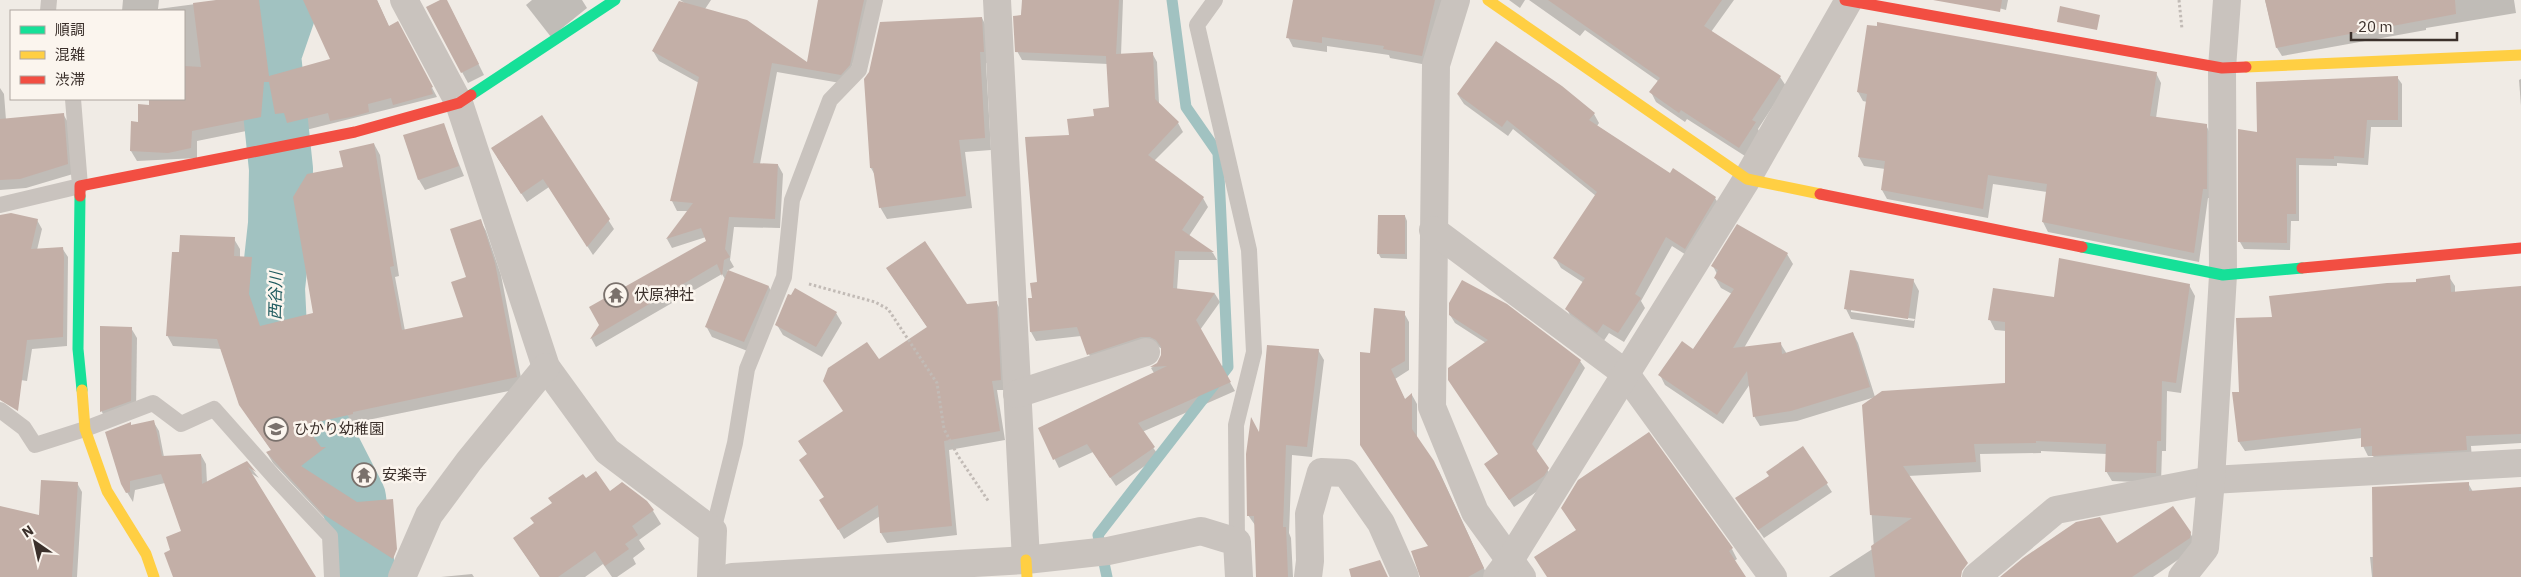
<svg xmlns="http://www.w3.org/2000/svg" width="2521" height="577" viewBox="0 0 2521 577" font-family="'IBM Plex Sans','Noto Sans JP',sans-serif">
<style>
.shadow{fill:#0003;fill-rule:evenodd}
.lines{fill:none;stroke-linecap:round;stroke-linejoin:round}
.stream{stroke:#a1c2c1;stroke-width:11}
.river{stroke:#a1c2c1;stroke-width:64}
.building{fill:#c3afa7}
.path{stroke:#c2bbb6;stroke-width:3;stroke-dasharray:2.5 2.5;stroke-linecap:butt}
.lane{stroke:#c9c3be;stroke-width:16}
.street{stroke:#c9c3be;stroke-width:28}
.fast{stroke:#16e098;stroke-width:11}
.slow{stroke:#ffcf43;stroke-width:11}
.jam{stroke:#f24e42;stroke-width:11}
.labels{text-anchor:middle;stroke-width:5;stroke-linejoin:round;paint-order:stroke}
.poi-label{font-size:15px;fill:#3b302b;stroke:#fbf5ee;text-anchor:start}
.water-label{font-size:16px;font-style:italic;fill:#1f5a5e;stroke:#fbf5ee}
</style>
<rect width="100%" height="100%" fill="#f0ebe5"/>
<!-- shadow -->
<g class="shadow">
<path d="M123 0H159L158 9 226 0H260L263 6 273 76 332 60 308 0H377L389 27 403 33 437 97 294 133 288 123 282 124 277 114 272 92H269L266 127 197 141V158L137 161 131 151 139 123 150 106 151 99H184V11H122Z"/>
<path d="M443 0H446L451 9 484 75 468 83 427 8Z"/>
<path d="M532 0H582L587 8 551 37 526 5Z"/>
<path d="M680 0H711L705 9 808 64 819 0H871L869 14 846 84 777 72 760 164 778 165 783 174 780 228 734 227 730 260 734 267 727 271 769 287 774 297 750 352 712 337 706 326 725 279 722 274 596 347 591 338 708 241 706 237 672 248 667 239 688 211H677L672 201 699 83 659 61 653 51 686 4Z"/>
<path d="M1023 0H1123L1121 55 1152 53 1157 62 1159 104 1178 123 1183 132 1154 161 1203 198 1208 207 1189 236 1213 253 1217 260H1179L1177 290 1215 294 1220 302 1200 330 1235 391 1142 432 1159 456 1116 486 1093 452 1059 468 1040 429 1154 373 1151 368 1158 364 1163 355 1162 349 1156 345 1093 363 1081 336 1036 341 1031 332 1029 299H1033L1038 283 1070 136 1111 109 1108 64 1022 60 1017 51Z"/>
<path d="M1295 0H1444L1427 65 1390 58 1389 55 1327 46V52L1293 47 1288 37Z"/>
<path d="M1509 0H1525L1520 8Z"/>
<path d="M1529 0H1734L1711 32 1780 77 1786 86 1758 129 1760 133 1745 156 1687 119 1685 122 1656 102 1651 92 1658 81 1585 30 1580 36Z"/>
<path d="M1969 0H2008L2006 10Z"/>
<path d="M2265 0H2514L2516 13 2426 28V30L2282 56 2277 48Z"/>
<path d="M982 18 988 30 990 63H986L991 150 965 152 972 208 887 219 880 207 876 177 871 168Z"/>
<path d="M2156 73 2161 83 2156 118 2206 125 2211 135 2212 198H2208L2199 262 2048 232 2043 222 2047 192 1993 184 1988 218 1887 199 1882 190 1885 169 1864 166 1859 157 1867 102 1863 101 1858 92Z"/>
<path d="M2397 77 2402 84V127H2371L2368 165 2337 163V166L2299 165V221H2291L2290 250 2244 249 2240 242 2258 133Z"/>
<path d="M2521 79V106L2519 80Z"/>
<path d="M0 88 4 94 6 120 63 114 69 124 73 174 26 188 0 190Z"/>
<path d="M1458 95 1594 114 1599 123 1597 126 1670 175 1673 170 1715 198 1721 208 1691 258 1672 246 1641 301 1645 308 1624 342 1609 333 1603 342 1572 319 1567 309 1584 283 1561 268 1555 258 1596 196 1513 129 1508 136 1464 104Z"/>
<path d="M542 116 614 229 593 255 549 187 527 202 497 157Z"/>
<path d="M443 125 464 176 425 190 419 180 405 136Z"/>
<path d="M374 144 380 155 399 276 395 277 405 331 465 318 468 278 480 220 486 231 501 275 523 388 358 422V424L311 435 321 449 325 448 331 458 310 473 359 512 344 534 331 525 273 463 267 453 272 451 240 405 222 349 173 346 167 335 234 239 240 249V258H251L257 269 254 306 261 326 315 314 345 168Z"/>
<path d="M1405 216 1407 221V259L1381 258 1378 253Z"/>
<path d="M37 220 42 229 37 250 62 248 68 257 67 346 32 349 27 381 0 377V227Z"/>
<path d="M1787 254 1793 264 1744 348 1780 343 1787 354 1853 333 1858 343 1875 397 1797 421 1760 426 1754 416 1750 384 1723 424 1665 385 1660 375 1693 350 1732 294 1721 288 1715 278 1717 274 1713 266Z"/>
<path d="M893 277 966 305 996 302 1002 312 1006 390H997L1005 440 949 450 957 535 887 543 881 533 880 516 844 539 821 500 825 497 808 455 799 442 844 412 879 361 928 328Z"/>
<path d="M2449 277 2455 286V293L2521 287V443L2471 446 2472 460 2379 465 2373 456H2368L2363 446 2362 438 2245 451 2239 442 2240 393 2273 318Z"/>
<path d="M1913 280 1919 291 1914 328 1851 319 1846 309ZM1851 309 1915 319 1914 321 1851 312Z"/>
<path d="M2189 285 2195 296 2181 393 2167 391 2166 451H2162L2161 483 2112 481 2106 471 2107 454 2041 451V453L1980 454 1981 472 1908 476 1946 577H1829L1874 548 1864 406 2006 385V331L1995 330 1990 320 2055 298Z"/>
<path d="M836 313 842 323 822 357 783 335 777 325Z"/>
<path d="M1404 313 1409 322V370L1395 379 1405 400 1412 395 1417 404V438L1439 471 1488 577H1440L1429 547 1371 354Z"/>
<path d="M1450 315 1580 361 1585 368 1536 452 1552 477 1548 484 1514 507 1490 471 1499 455 1486 343 1455 323Z"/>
<path d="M101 327 131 328 137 338 136 411 107 422 102 412Z"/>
<path d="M1318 350 1324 360 1312 457 1292 455 1289 533 1291 538 1293 577H1257L1255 525 1248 515 1260 436Z"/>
<path d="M153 421 159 431 164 457 201 455 206 464 207 483 247 463 259 478 251 473 315 577H182V532L165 483 135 490 133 502 122 484 132 426Z"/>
<path d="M1803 448 1832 492 1764 538 1742 507Z"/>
<path d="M585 480 653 511 661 524 639 540 645 549 633 558 636 564 617 577H612L603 564 585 577H540L514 538 535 524Z"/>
<path d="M77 483 82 492 77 577H0V507L40 517Z"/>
<path d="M2468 483 2473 492 2521 488V577H2372L2370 557H2374Z"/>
<path d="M2190 533 2196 543 2195 548 2153 577H2002Z"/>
<path d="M1732 549 1737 559 1734 561 1744 577H1564Z"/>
<path d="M472 574 474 577H441Z"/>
</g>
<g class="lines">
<!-- stream -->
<path class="stream" d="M1107 577 1098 535 1228 367 1218 153 1186 107 1172 0"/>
<!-- river -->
<path class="river" d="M288 0 269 55 281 169 280 224 273 288 275 329 306 404 354 498 364 577"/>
</g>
<!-- building -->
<g class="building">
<path d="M216 0H259L269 76 330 59 303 0H377L389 26 398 21 433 87 431 88 433 94 393 105 391 98 368 104 369 112 351 117 330 121 328 113 287 123 284 113 275 114 269 82H264L261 117 192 131 191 148 168 153 130 151 131 121 138 122V104L149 105V99H184V66L201 67 193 3Z"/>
<path d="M440 0H447L479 64 461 73 426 7Z"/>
<path d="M818 0H864L850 65 841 75 772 63 753 163 778 164 775 219 729 217 725 249 730 257 724 260 722 276 717 264 590 339 599 325 589 307 706 241 701 228 666 239 693 203 670 201 699 77 652 51 679 1 747 20 807 62Z"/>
<path d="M1022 0H1119L1116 54 1153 52 1155 99 1179 122 1148 155 1204 197 1182 230 1214 252 1175 251 1173 288 1215 293 1196 320 1231 382 1138 423 1155 447 1110 478 1087 444 1053 460 1038 428 1167 366 1150 367 1157 363 1161 355V347L1156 340 1150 337H1141L1087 355 1077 327 1030 332 1028 298H1032L1030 283 1037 282 1025 137 1069 135 1067 119 1094 116 1093 109 1109 107 1106 56 1015 52 1013 16 1021 15Z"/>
<path d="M1293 0H1435L1422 56 1383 49 1384 46 1322 37V43L1286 38Z"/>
<path d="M1548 0H1722L1704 26 1781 76 1752 120 1756 122 1739 148 1681 110 1679 113 1649 92 1660 78Z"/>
<path d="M1933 0H2002L2000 12Z"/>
<path d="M2265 0H2455L2456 14 2276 48Z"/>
<path d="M2060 6 2100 15 2097 30 2057 22Z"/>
<path d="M982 17 984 52H980L985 138 959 140 966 196 879 208 873 168H870L864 79 869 72 880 22Z"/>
<path d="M1877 22 2157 72 2150 116 2207 124V189H2203L2194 253 2042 222 2047 184 1988 175 1983 209 1881 190 1885 161 1858 157 1867 94 1857 92 1867 25 1877 26Z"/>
<path d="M1496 41 1562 86 1595 113 1589 120 1670 173 1673 168 1716 197 1685 249 1666 237 1635 294 1641 298 1618 333 1603 324 1597 333 1565 309 1585 278 1553 258 1597 192 1507 120 1502 127 1457 94Z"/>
<path d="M2398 76V120H2367L2364 158 2334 156V159L2296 158V214H2287V243L2238 242V129L2257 132 2256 82Z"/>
<path d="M64 113 68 164 20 179 0 180V119Z"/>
<path d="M542 115 610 219 587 247 543 179 521 194 491 148Z"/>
<path d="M444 123 459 166 418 180 403 135Z"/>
<path d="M374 143 394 266 390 267 402 330 463 317 451 282 466 277 450 229 481 219 495 263 517 377 353 412V414L305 425 321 447H326L301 466 357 502 393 499 397 549 393 559 323 514 266 452 271 450 239 405 217 339 166 336 172 252H179L180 235 235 237 234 256 252 257 249 294 260 326 313 313 293 197 307 174 343 167 339 151Z"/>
<path d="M11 213 38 219 31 249 63 247 64 257 63 337 27 340 18 411 0 400V215Z"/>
<path d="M1378 215H1405V254H1377Z"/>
<path d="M1737 224 1788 253 1733 348 1781 342 1782 354 1853 332 1870 387 1791 411 1753 417 1747 371 1717 415 1658 375 1682 341 1693 349 1734 289 1714 278 1718 270 1711 266Z"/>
<path d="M925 241 967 304 997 301 1001 380 992 381 1000 431 944 441 952 526 880 533 878 505 838 530 819 500 824 497 799 460 807 454 798 441 843 411 823 381 828 368 867 342 879 359 927 327 886 268Z"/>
<path d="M2059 258 2190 284 2176 383 2162 381 2161 441H2157L2156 473 2105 472 2106 444 2036 441V443L1974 444 1976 462 1903 466 1968 563 1962 571 1961 577H1875L1871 546 1912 518 1870 515 1862 405 1882 391 2005 383V322L1988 320 1993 288 2054 297Z"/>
<path d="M728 270 769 286 744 342 705 327Z"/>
<path d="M1850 270 1914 279 1908 319 1844 309Z"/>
<path d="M2450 275 2451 292 2521 286V434L2466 436 2467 450 2372 456V446L2361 447V428L2238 442 2232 392H2239L2236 318 2272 317 2269 296 2387 283 2416 282V279Z"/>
<path d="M1462 280 1507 304 1581 360 1532 444 1549 468 1544 476 1509 500 1484 464 1498 454 1448 380V368L1488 340 1449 315V303Z"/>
<path d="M795 288 837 312 816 347 775 325 788 294 791 295Z"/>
<path d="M1374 308 1405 311V361L1391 369 1405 399 1412 393V429L1434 461 1484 568 1468 577H1420L1411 551 1428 546 1360 445V352L1370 353Z"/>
<path d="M100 326 132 327 131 401 100 412Z"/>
<path d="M1267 345 1319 349 1307 447 1286 445 1283 527H1286L1288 577H1256L1254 516H1247L1246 454 1251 417 1259 432Z"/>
<path d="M154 420 162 456 201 454 202 484 247 461 256 472 248 467 316 577H173L164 553 170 550 166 537 181 531 161 474 130 481V492L126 493 121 484 105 432 131 422V425Z"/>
<path d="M1649 432 1733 548 1729 551 1746 577H1547L1534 557 1576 530 1561 508 1578 480Z"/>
<path d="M1803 446 1828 483 1758 530 1735 498 1769 476 1766 472Z"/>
<path d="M596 471 610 491 622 482 647 501 654 510 632 526 638 535 625 544 629 549 605 566 595 551 558 577H540L513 538 534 523 530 518 552 503 548 498 583 474 586 478Z"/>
<path d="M41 480 78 482 72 577H0V506L39 515Z"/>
<path d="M2469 482V491L2521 487V577H2373L2372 487Z"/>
<path d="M2173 506 2191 532 2190 538 2132 577H2000L2023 558 2076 522 2100 517 2117 543Z"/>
<path d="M1380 560 1388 577H1351L1349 569Z"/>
</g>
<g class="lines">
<!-- path -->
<g class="path">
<path d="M2179 0 2182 29"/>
<path d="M809 284 875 302 888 309 937 383 944 429 958 456 989 502"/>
</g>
<!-- lane -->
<g class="lane">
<path d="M1215 0 1197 25 1249 250 1254 352 1236 425 1237 542"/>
<path d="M48 11 49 0"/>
<path d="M0 205 80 186 73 99"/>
<path d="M0 410 24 428 35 445 85 429 153 403 181 424 214 409 276 479 330 536 332 577"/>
<path d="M713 531 735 443 747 369 784 277 792 200 830 100 859 70 875 0"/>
</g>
<!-- street -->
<g class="street">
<path d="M404 0 459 103 546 367 607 451 713 531 711 577"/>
<path d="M997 0 1026 560"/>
<path d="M1456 0 1436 65 1432 407 1475 512 1522 577"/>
<path d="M1433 230 1625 373 1773 577"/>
<path d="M1017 394 1146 352"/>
<path d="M402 577 429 515 469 461 546 367"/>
<path d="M732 577 1026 560 1108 551 1201 531 1237 542 1239 577"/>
<path d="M1308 577 1310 561 1309 514 1321 472 1346 473 1381 523 1405 577"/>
<path d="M1497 577 1510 560 1747 179 1849 0"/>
<path d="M1976 577 2056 510 2211 480 2521 463"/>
<path d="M2182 577 2205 548 2211 480 2223 275 2222 68 2227 0"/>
</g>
<!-- fast -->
<g class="fast">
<path d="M471 95 615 0"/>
<path d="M80 196 78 349 82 390"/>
<path d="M2082 247 2223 275 2302 268"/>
</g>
<!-- slow -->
<g class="slow">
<path d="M1488 0 1747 179 1820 194"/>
<path d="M2246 67 2521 55"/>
<path d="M82 390 85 429 107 491 146 554 154 577"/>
<path d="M1026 560 1027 577"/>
</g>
<!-- jam -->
<g class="jam">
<path d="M1845 0 2222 68 2246 67"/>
<path d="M1820 194 2082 247"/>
<path d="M80 196V186L355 132 459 103 471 95"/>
<path d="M2302 268 2521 248"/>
</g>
</g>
<!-- icons -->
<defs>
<g id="temple-ring" transform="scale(1.25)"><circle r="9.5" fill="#fbf5ee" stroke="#7a716c" stroke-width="1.5"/><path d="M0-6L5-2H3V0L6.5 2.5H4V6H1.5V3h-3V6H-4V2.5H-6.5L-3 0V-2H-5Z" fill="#7a716c"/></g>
<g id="school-ring" transform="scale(1.25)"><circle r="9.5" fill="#fbf5ee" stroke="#7a716c" stroke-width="1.5"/><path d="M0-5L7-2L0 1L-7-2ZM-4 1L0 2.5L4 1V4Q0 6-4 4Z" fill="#7a716c"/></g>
</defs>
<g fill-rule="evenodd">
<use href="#temple-ring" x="616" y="295"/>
<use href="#school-ring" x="276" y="429"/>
<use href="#temple-ring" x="364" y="475"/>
</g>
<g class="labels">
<!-- poi labels -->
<g class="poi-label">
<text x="634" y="300">伏原神社</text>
<text x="294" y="434">ひかり幼稚園</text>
<text x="382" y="480">安楽寺</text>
</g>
<!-- water labels -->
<g class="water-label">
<text transform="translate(275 296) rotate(-89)" y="6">西谷川</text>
</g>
</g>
<!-- legend -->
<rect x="10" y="10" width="175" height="90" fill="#fbf5ee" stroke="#aea6a0"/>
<rect x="20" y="26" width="25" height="8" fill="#16e098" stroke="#aea6a0"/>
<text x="55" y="35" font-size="15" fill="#3b302b">順調</text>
<rect x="20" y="51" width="25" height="8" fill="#ffcf43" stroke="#aea6a0"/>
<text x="55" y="60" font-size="15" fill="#3b302b">混雑</text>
<rect x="20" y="76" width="25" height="8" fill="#f24e42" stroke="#aea6a0"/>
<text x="55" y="85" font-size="15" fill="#3b302b">渋滞</text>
<!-- north arrow -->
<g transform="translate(35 542) rotate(326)" stroke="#fbf5ee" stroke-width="4" paint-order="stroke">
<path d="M0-4L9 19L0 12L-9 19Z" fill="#3b302b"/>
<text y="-8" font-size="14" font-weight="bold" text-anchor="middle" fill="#3b302b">N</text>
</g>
<!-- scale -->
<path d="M2351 32v8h106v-8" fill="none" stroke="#3b302b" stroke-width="2.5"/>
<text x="2358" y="32" font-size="15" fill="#3b302b" stroke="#fbf5ee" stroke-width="4" paint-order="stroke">20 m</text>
</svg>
